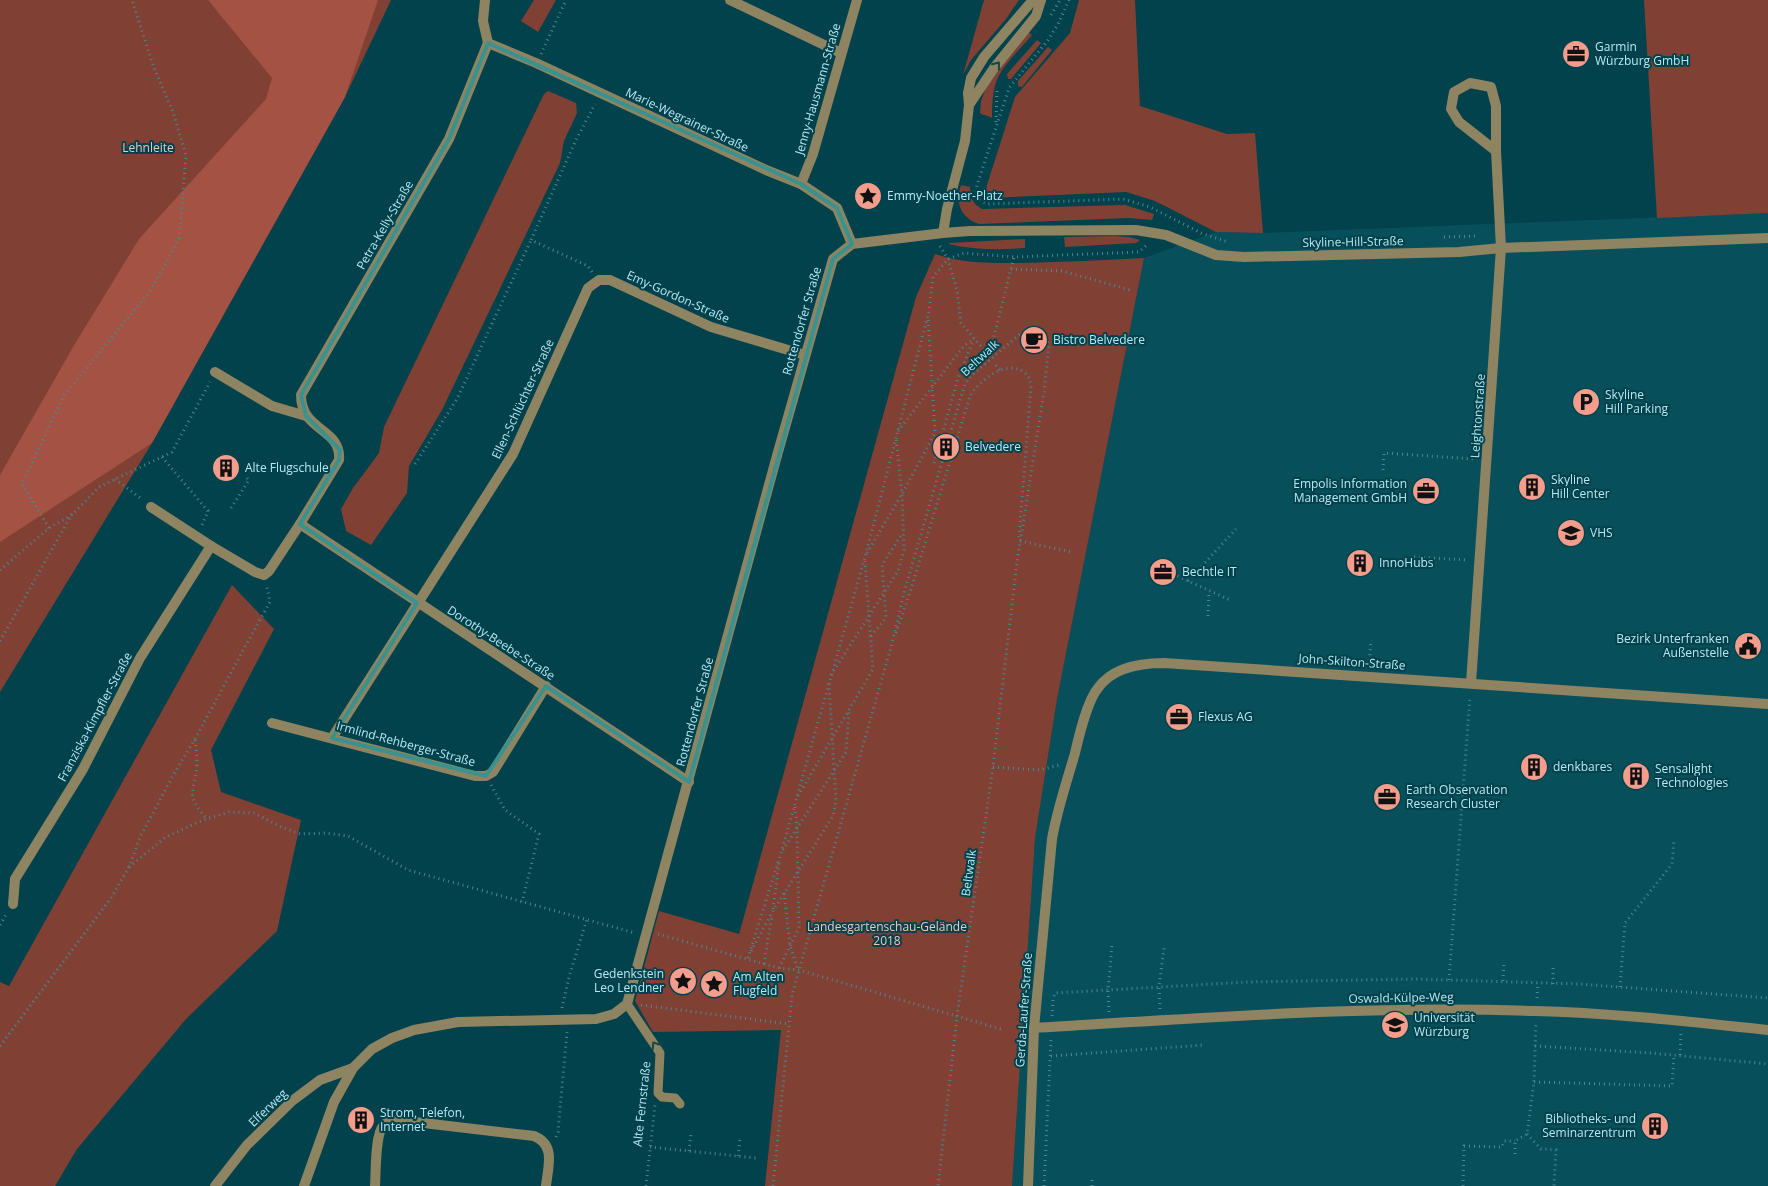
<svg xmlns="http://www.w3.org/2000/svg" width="1768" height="1186" viewBox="0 0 1768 1186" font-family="'Open Sans',sans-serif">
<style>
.built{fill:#07505b}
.green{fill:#814034}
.forest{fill:#a35243}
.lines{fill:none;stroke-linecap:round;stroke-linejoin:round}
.path{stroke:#4d8791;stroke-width:3;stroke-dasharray:1 4;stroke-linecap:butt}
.service{stroke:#8f8462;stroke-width:9}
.minor{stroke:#8f8462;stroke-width:10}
.oneway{stroke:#0f494e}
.marked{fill:none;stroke:#3a928f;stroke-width:4;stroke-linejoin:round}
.labels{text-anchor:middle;stroke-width:4;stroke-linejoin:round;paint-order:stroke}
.poi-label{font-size:12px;fill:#b9e8f2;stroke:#01424c;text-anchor:start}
.street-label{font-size:12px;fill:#b9e8f2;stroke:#01424c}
.park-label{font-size:12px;fill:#f5c6bb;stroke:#01424c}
</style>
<rect width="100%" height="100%" fill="#01424c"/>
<!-- built -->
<path class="built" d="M1768 213V1186H1012L1035 838 1057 699 1144 258 1216 232 1263 233Z"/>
<!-- green -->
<g class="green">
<path d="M0 0H391L345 97 152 443 0 692Z"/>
<path d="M534 0H556L538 32 521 21Z"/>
<path d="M984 0H1019L1006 19 971 60 963 75Z"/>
<path d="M1079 0H1135L1140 106 1227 134 1255 133 1263 233 1216 232 1155 201 1126 192 989 198 985 196 987 185 1015 97 1070 33Z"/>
<path d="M1644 0H1768V213L1657 218Z"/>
<path d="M1028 32 1032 35C1019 51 997 69 994 90 992 99 992 109 992 118 988 115 984 116 980 113L981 101 988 82Z"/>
<path d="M1037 40 1041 43 1011 79H1008L1007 74Z"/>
<path d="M1048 47 1052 50 1022 87 1018 86V81Z"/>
<path d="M548 91 576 103 577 113 564 141 560 163 442 410 409 466 407 493 371 545 346 531 341 509 353 488 379 453 384 427 544 94Z"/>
<path d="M961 185 970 187C970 198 973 204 982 209L1125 205 1154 214 1152 220 1129 218 979 224C960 218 955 202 961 185Z"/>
<path d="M1114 236 1129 237 1140 240 1136 243 1065 247 1064 237Z"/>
<path d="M1025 239V248C999 250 974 250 949 244L950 243Z"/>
<path d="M935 254C964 264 993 263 1023 263 1064 262 1104 260 1144 258L1057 699 1035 838 1012 1186H765L781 1030 653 1032 635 1001 659 911 739 934 916 297Z"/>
<path d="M232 585 274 629 211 750 221 792 301 820 277 931 186 1019 77 1149 55 1186H0V982L9 986Z"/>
</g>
<!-- forest -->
<path class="forest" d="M208 0H378L345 97 152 443 0 542V475L73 347 139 239 266 99 272 78Z"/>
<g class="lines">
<!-- path -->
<g class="path">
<path d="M1069 0 1058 24 1048 40 1009 88 977 185 976 194 980 200 987 204 1123 199 1150 207 1201 233 1228 242"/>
<path d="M1051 15 1060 0"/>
<path d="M541 54 566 0"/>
<path d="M996 122 997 88"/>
<path d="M1444 237 1478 236"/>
<path d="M940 246 948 259 957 290 961 323 989 356"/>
<path d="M1011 269 1062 271 1130 290"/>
<path d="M592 272 588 266 531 240 576 140 595 104"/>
<path d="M989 356 1014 257"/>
<path d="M996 365 1000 371"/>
<path d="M898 431 963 347 974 338"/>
<path d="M162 457 208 511 202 525"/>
<path d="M934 463 958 378 973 341"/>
<path d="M415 464 457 399 531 240"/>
<path d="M1383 470 1384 453 1474 459"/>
<path d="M115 479 143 500"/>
<path d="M231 508 249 480 247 478"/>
<path d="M49 528 22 484 64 395 151 290 179 239 186 156 173 112 154 68 132 0"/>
<path d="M1020 541 1072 552"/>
<path d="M867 553 902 494 935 433 928 317"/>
<path d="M1414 557 1467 560"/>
<path d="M0 570 49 528 73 514 99 487 172 452 210 382"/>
<path d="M1173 574 1232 601"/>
<path d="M1188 581 1236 529"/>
<path d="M1208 616 1209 591"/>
<path d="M896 633 911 589 970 396C978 382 1004 360 1022 371 1029 375 1030 379 1031 387L1019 537"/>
<path d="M871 636 886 618 882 565 902 534"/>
<path d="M0 641 72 514"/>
<path d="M1369 665 1371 640"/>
<path d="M831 675 898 571 904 550 902 494 896 437"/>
<path d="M195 740C196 748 197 756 197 764 195 792 184 794 207 819"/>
<path d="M993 767 1040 770 1059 765"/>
<path d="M491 785 505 810 539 834 522 902"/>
<path d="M798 796 873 669 865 561"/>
<path d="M783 850 846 752 849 712"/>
<path d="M129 867 166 837 203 820 229 812 254 813 279 826 300 834 326 833 348 836 408 870 635 933"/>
<path d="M784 893 790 945 798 970"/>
<path d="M773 909 779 863"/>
<path d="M0 925 7 913"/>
<path d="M658 934 779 968 799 970 1004 1030"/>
<path d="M751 951 773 911 833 816 836 802 829 683"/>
<path d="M748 958 781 853 865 557 929 311 933 277 948 259 964 253 1014 257 1139 252 1148 244"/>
<path d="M764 964 772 915"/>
<path d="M779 968 799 928 797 829 795 804"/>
<path d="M1449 980 1470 696"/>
<path d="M1503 981 1504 962"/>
<path d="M1553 984V964"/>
<path d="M1620 987 1625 923 1672 864 1674 840"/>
<path d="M1537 998 1538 983"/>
<path d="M641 1005 789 1024"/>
<path d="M562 1008 569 977 587 919"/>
<path d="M1160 1009 1159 987 1164 948"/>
<path d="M1109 1012 1108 990 1112 946"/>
<path d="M1052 1016 1053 1000 1055 993 1248 982 1415 979 1579 984 1768 998"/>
<path d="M0 1046 111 898 129 867 140 837 175 772 195 739 246 645 270 602 267 587"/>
<path d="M1535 1046 1651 1053 1768 1064"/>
<path d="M1680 1055 1681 1033"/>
<path d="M1051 1056 1204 1045"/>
<path d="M1534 1082 1672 1086 1674 1055"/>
<path d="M1527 1134 1541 1149 1556 1150 1554 1186"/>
<path d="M556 1137 558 1132 567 1032"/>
<path d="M650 1147 756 1158"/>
<path d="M689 1151 691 1134"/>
<path d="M1515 1154V1141L1527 1134 1534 1082 1536 1022"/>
<path d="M738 1156 740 1139"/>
<path d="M646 1186 655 1105"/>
<path d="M773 1186 792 995 891 647 905 589 960 400 965 384 971 376 1019 335 1029 330 1043 334 1049 345 1044 392 1017 562 993 767 957 1016 938 1186"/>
<path d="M1044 1186 1051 1040"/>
<path d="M1092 1186V1177"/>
<path d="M1463 1186 1464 1146 1502 1147 1504 1141H1515"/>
</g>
<!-- service -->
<path class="service" d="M627 1004 660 1053 658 1093 662 1097 675 1098 680 1104"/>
<!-- minor -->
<g class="minor">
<path d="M485 0 483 21 488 43"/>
<path d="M730 0 841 53"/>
<path d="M488 43 536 63 766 170 801 184 837 208 852 244"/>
<path d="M969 105 994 68 1036 16 1041 0"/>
<path d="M801 184 813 154 857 0"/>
<path d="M943 233 947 209 965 141 969 105 968 93 971 78 984 57 1033 0"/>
<path d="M215 372 272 406 306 416"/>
<path d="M151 507 211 546"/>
<path d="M300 524 689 782"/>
<path d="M1471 683 1501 248 1496 151V106L1491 87 1470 83 1454 92 1451 109 1459 122 1496 151"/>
<path d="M272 723 475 776H486L493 772 546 686"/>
<path d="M332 738 513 454 588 288 599 280H610L711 327 805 355"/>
<path d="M13 904 15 879 83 769 140 658 211 546 255 572 264 575 269 571 300 524 339 460C342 428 301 432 301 395L449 139 488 43"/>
<path d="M1034 1028C1201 1018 1368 1005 1535 1011 1613 1013 1691 1022 1768 1030"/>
<path d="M215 1186 247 1145 292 1101 320 1080 353 1068"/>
<path d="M304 1186 334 1102 353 1068 372 1049 392 1038 414 1030 458 1022 596 1019 614 1014 627 1004 778 452 833 259 852 244 943 233 970 231 1136 230 1166 235 1216 255 1244 257 1459 252 1501 248 1768 238"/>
<path d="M375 1186C376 1172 375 1135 383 1126 387 1121 392 1121 398 1120L534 1136C556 1145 548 1166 546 1186"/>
<path d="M1028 1186 1034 1028 1052 839C1057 810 1067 781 1075 753 1079 736 1087 701 1098 688 1113 667 1140 663 1164 663L1768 704"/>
</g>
</g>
<!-- one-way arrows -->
<defs><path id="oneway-chevron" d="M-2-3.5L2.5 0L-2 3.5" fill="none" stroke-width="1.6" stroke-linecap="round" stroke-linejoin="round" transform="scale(1.25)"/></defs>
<g class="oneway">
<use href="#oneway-chevron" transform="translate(997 65) rotate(-52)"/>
<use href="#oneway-chevron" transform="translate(655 1045) rotate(-123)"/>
</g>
<!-- marked area -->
<path class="marked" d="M488 43 801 184 837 208 852 244 833 259 689 782 546 686 486 776 332 738 417 603 300 524 339 460 340 450 306 416 301 395 449 139Z"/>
<!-- icons -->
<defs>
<g id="office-disc" transform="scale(1.4375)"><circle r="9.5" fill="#f49d8c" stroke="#01424c"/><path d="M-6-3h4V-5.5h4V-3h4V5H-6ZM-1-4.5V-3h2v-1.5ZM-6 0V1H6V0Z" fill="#111"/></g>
<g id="sight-disc" transform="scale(1.4375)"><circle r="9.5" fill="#f49d8c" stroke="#01424c"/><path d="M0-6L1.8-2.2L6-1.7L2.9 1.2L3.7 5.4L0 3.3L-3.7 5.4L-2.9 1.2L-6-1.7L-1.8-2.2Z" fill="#111"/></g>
<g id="cafe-disc" transform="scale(1.4375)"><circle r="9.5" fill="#f49d8c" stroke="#01424c"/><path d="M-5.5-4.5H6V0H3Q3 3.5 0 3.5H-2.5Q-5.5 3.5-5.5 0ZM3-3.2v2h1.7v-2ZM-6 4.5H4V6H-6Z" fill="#111"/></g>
<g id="parking-disc" transform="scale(1.4375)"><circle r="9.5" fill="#f49d8c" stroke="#01424c"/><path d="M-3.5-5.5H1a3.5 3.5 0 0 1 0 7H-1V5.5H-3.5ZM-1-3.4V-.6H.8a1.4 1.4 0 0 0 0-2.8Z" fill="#111"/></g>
<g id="building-disc" transform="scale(1.4375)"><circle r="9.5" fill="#f49d8c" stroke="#01424c"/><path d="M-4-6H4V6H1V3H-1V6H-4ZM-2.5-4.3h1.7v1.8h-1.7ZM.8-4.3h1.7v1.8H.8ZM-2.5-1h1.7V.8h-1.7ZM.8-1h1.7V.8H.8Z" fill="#111"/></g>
<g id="school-disc" transform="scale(1.4375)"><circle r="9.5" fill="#f49d8c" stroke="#01424c"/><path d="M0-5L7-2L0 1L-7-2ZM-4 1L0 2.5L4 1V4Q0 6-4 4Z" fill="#111"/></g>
<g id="civic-disc" transform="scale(1.4375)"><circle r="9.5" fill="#f49d8c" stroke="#01424c"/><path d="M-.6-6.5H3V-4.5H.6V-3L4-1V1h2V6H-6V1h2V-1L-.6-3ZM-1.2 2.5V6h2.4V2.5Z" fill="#111"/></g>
<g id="university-disc" transform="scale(1.4375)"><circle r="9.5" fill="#f49d8c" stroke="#01424c"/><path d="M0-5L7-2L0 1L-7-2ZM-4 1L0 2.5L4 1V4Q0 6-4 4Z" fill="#111"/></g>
</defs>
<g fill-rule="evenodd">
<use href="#office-disc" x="1576" y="54"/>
<use href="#sight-disc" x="868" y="196"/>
<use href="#cafe-disc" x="1034" y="340"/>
<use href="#parking-disc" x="1586" y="402"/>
<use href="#building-disc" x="946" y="447"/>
<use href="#building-disc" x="226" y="468"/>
<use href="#building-disc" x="1532" y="487"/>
<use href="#office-disc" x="1426" y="491"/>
<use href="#school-disc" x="1571" y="533"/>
<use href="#building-disc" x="1360" y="563"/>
<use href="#office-disc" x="1163" y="572"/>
<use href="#civic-disc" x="1748" y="646"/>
<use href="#office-disc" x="1179" y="717"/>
<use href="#building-disc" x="1534" y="767"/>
<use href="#building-disc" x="1636" y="776"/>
<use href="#office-disc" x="1387" y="797"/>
<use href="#sight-disc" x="683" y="981"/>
<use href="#sight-disc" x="714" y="984"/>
<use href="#university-disc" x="1395" y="1025"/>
<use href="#building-disc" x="361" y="1120"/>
<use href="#building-disc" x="1655" y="1126"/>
</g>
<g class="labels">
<!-- poi labels -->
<g class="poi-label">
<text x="1595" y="51">Garmin<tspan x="1595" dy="14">Würzburg GmbH</tspan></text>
<text x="887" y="200">Emmy-Noether-Platz</text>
<text x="1053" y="344">Bistro Belvedere</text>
<text x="1605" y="399">Skyline<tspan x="1605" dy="14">Hill Parking</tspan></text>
<text x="965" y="451">Belvedere</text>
<text x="245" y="472">Alte Flugschule</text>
<text x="1551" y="484">Skyline<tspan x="1551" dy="14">Hill Center</tspan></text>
<text x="1407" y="488" text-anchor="end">Empolis Information<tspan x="1407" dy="14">Management GmbH</tspan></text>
<text x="1590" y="537">VHS</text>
<text x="1379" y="567">InnoHubs</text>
<text x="1182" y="576">Bechtle IT</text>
<text x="1729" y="643" text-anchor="end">Bezirk Unterfranken<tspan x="1729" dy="14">Außenstelle</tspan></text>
<text x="1198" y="721">Flexus AG</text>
<text x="1553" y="771">denkbares</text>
<text x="1655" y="773">Sensalight<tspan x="1655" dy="14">Technologies</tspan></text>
<text x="1406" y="794">Earth Observation<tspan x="1406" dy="14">Research Cluster</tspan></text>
<text x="664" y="978" text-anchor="end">Gedenkstein<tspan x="664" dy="14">Leo Lendner</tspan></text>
<text x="733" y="981">Am Alten<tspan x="733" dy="14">Flugfeld</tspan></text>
<text x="1414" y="1022">Universität<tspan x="1414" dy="14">Würzburg</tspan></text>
<text x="380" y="1117">Strom, Telefon,<tspan x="380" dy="14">Internet</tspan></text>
<text x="1636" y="1123" text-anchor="end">Bibliotheks- und<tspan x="1636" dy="14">Seminarzentrum</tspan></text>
</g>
<!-- street labels -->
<g class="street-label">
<text transform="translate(818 89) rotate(-74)" y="4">Jenny-Hausmann-Straße</text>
<text transform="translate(687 120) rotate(25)" y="4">Marie-Wegrainer-Straße</text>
<text transform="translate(385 225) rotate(-60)" y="4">Petra-Kelly-Straße</text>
<text transform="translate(1353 242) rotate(-1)" y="4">Skyline-Hill-Straße</text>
<text transform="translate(678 297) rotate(24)" y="4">Emy-Gordon-Straße</text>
<text transform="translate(802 321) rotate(-74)" y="4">Rottendorfer Straße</text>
<text transform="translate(980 358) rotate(-43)" y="4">Beltwalk</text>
<text transform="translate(523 399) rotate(-65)" y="4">Ellen-Schlüchter-Straße</text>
<text transform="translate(1478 416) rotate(-86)" y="4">Leightonstraße</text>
<text transform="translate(501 643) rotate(33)" y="4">Dorothy-Beebe-Straße</text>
<text transform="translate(1352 662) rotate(4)" y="4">John-Skilton-Straße</text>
<text transform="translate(695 712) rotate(-75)" y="4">Rottendorfer Straße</text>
<text transform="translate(95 717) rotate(-62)" y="4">Franziska-Kimpfler-Straße</text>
<text transform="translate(406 744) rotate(15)" y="4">Irmlind-Rehberger-Straße</text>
<text transform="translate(969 873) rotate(-82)" y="4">Beltwalk</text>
<text transform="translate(1401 998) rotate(-1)" y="4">Oswald-Külpe-Weg</text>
<text transform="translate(1024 1010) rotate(-86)" y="4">Gerda-Laufer-Straße</text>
<text transform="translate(642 1104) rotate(-84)" y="4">Alte Fernstraße</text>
<text transform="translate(268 1108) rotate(-44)" y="4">Elferweg</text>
</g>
<!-- park labels -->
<g class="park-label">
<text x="148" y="152">Lehnleite</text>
<text x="887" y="931">Landesgartenschau-Gelände<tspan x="887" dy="14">2018</tspan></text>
</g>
</g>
</svg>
